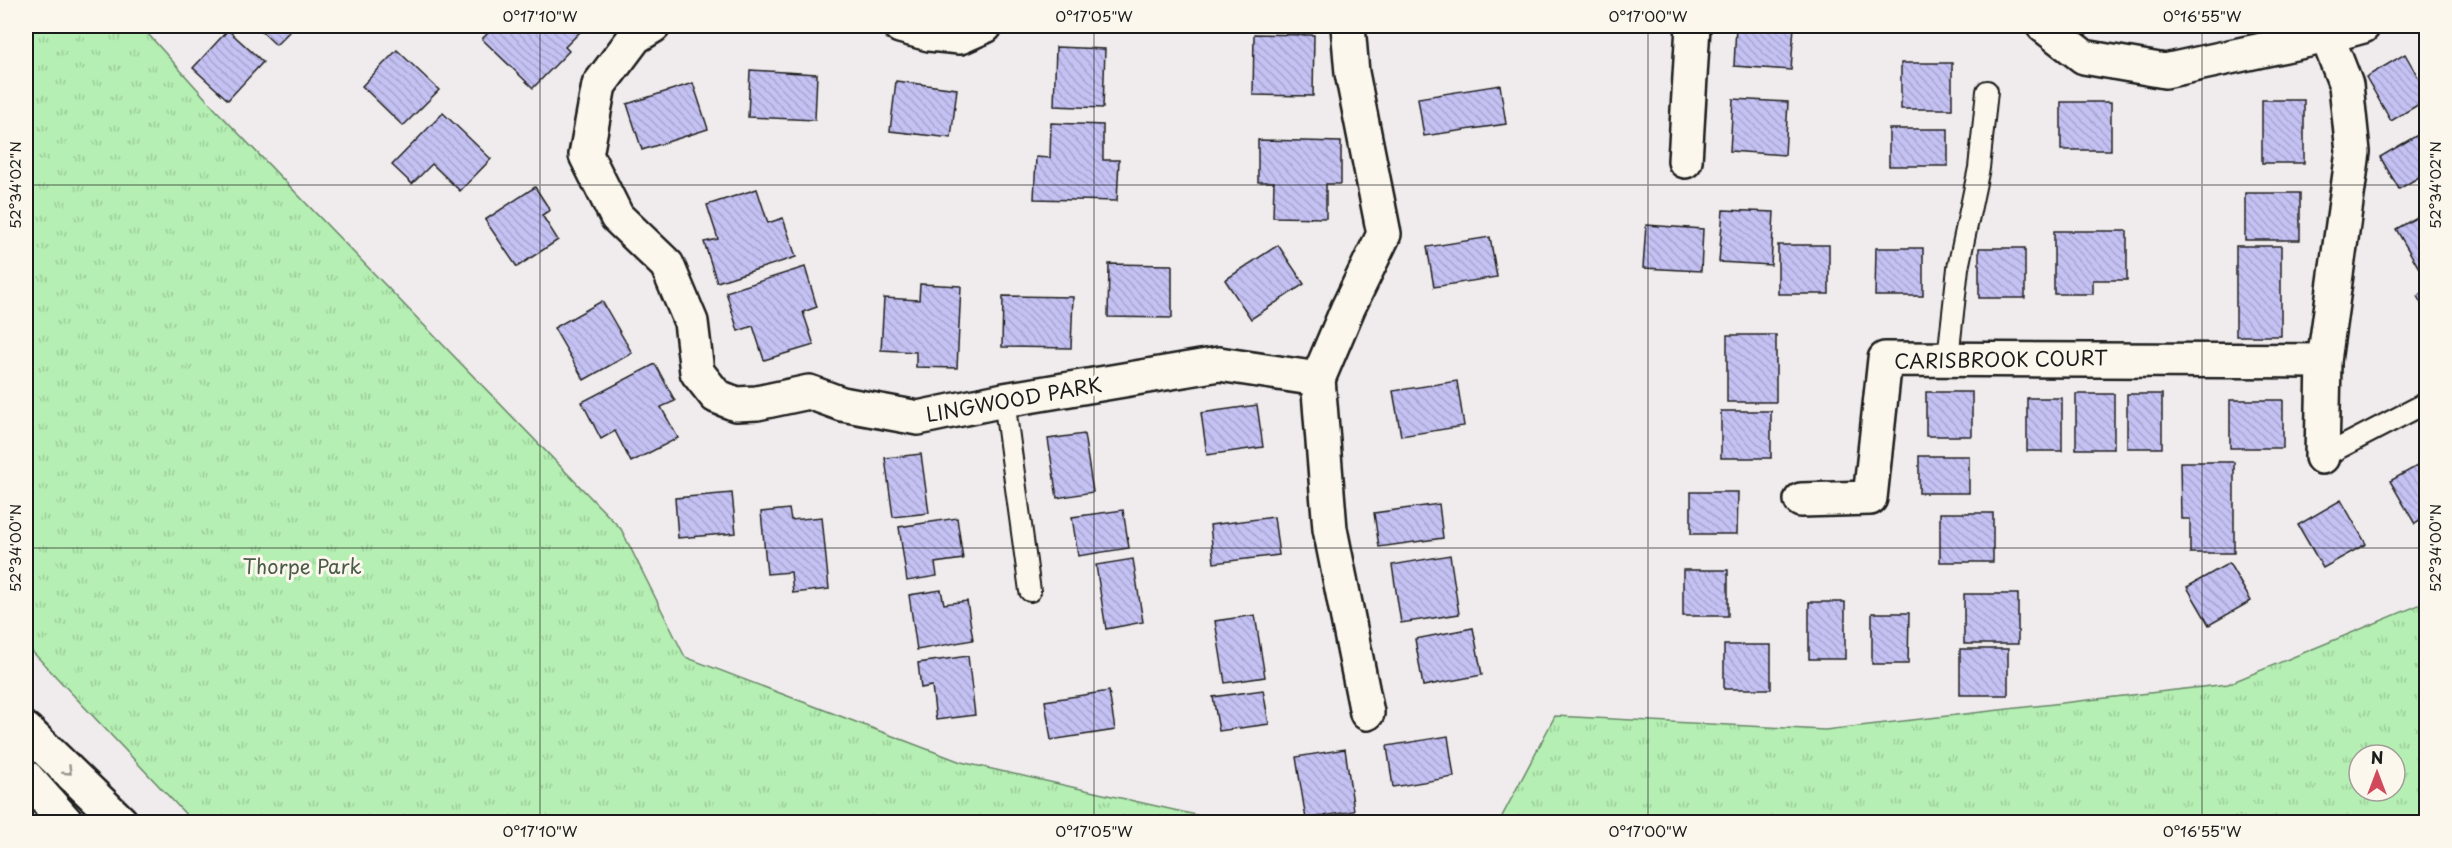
<svg xmlns="http://www.w3.org/2000/svg" width="2452" height="848" viewBox="0 0 2452 848" font-family="'Playpen Sans',sans-serif">
<style>
.park{fill:url(#park-tufts);stroke:#688668;stroke-width:1.5;fill-rule:evenodd}
.building{fill:url(#building-back-hatch);stroke:#1c1c1c;stroke-width:1.5}
.lines{fill:none;stroke-linecap:round;stroke-linejoin:round}
.lane-casing{stroke:#1c1c1c;stroke-width:24}
.street-casing{stroke:#1c1c1c;stroke-width:38}
.highway-casing{stroke:#1c1c1c;stroke-width:38}
.lane{stroke:#fbf7ec;stroke-width:20}
.street{stroke:#fbf7ec;stroke-width:33}
.highway{stroke:#fbf7ec;stroke-width:33}
.oneway{stroke:#97948e}
.ticks{fill:none;stroke:#1c1c1c;stroke-width:1.5;stroke-opacity:0.45}
.labels{text-anchor:middle;stroke-width:6;stroke-linejoin:round;paint-order:stroke}
.street-label{font-size:20px;fill:#1c1c1c;stroke:#fbf7ec}
.park-label{font-size:20px;fill:#4a5b49;stroke:#fbf7ec}
.neatline{fill:none;stroke:#1c1c1c;stroke-width:2}
.ticks-label{font-size:15px;text-anchor:middle;fill:#1c1c1c}
</style>
<defs>
<pattern id="park-tufts" width="24" height="20" patternUnits="userSpaceOnUse" patternTransform="scale(1.5)"><rect width="24" height="20" fill="#b5efb3"/><path d="M3 7l-1-3M5 7V3M7 7l1-3M15 17l-1-3M17 17v-4M19 17l1-3" fill="none" stroke="#9bcc99"/></pattern>
<pattern id="building-back-hatch" width="6" height="6" patternUnits="userSpaceOnUse" patternTransform="scale(1.5)"><rect width="6" height="6" fill="#c4c1f3"/><path d="M-1 5l2 2M0 0l6 6M5-1l2 2" fill="none" stroke="#a8a5d0"/></pattern>
</defs>
<rect width="100%" height="100%" fill="#f0eced"/>
<filter id="ink" filterUnits="userSpaceOnUse"><feTurbulence type="fractalNoise" baseFrequency=".0167" numOctaves="2"/><feDisplacementMap in="SourceGraphic" scale="12" xChannelSelector="R" yChannelSelector="G"/><feConvolveMatrix kernelMatrix="1 2 1 2 8 2 1 2 1" color-interpolation-filters="sRGB"/></filter>
<g filter="url(#ink)">
<!-- park -->
<g class="park">
<path d="M26 26H141L215 109 621 529 685 657 961 762 1227 822H193L26 645Z"/>
<path d="M2426 602V822H1499L1555 716 1825 730 2228 684ZM2359 755H2395V791H2359Z"/>
</g>
<!-- building -->
<g class="building">
<path d="M256 26H295L276 45Z"/>
<path d="M495 26H582L584 28 565 47 569 51 533 88 482 39Z"/>
<path d="M1736 26H1794L1791 70 1734 66Z"/>
<path d="M228 30 263 62 228 100 193 68Z"/>
<path d="M1254 34 1314 35 1313 96 1253 95Z"/>
<path d="M1056 47 1105 49 1103 108 1054 106Z"/>
<path d="M397 50 439 90 403 126 362 86Z"/>
<path d="M2405 54 2426 91V100L2391 121 2366 77Z"/>
<rect x="1901" y="63" width="51" height="46"/>
<path d="M750 70 817 74 815 120 748 117Z"/>
<path d="M896 81 957 89 951 138 890 131Z"/>
<path d="M693 83 708 129 642 150 627 104Z"/>
<path d="M1500 85 1506 124 1424 136 1418 98Z"/>
<path d="M1733 99 1788 102 1785 155 1730 151Z"/>
<rect x="2262" y="100" width="42" height="63"/>
<rect x="2061" y="102" width="50" height="48"/>
<path d="M443 113 491 159 460 191 432 164 412 184 392 165Z"/>
<path d="M1051 123 1103 125V160H1119L1117 201 1034 199 1036 157 1050 158Z"/>
<rect x="1889" y="129" width="59" height="37"/>
<path d="M2426 130V173L2399 189 2380 157Z"/>
<path d="M1258 140 1341 142V184H1326V218L1273 217 1274 182H1258Z"/>
<path d="M535 187 550 210 542 215 558 240 517 267 485 220Z"/>
<path d="M757 189 768 223 783 218 796 257 717 282 704 242 718 239 707 205Z"/>
<rect x="2245" y="193" width="55" height="47"/>
<path d="M1723 210 1774 212 1771 265 1719 262Z"/>
<path d="M2426 212V273L2423 275 2396 229Z"/>
<path d="M1646 225 1703 229 1701 271 1643 268Z"/>
<path d="M2054 231H2127V280H2093V294H2054Z"/>
<path d="M1490 237 1497 277 1434 287 1427 247Z"/>
<path d="M1278 245 1304 284 1251 319 1225 280Z"/>
<rect x="1778" y="245" width="51" height="49"/>
<rect x="2236" y="246" width="45" height="90"/>
<path d="M1876 248H1923V296H1875Z"/>
<rect x="1979" y="248" width="46" height="50"/>
<path d="M1109 264 1172 265V318L1108 317Z"/>
<path d="M805 267 817 307 803 312 814 345 764 360 753 326 738 331 726 292Z"/>
<path d="M920 284 961 286 957 368 916 367V352L881 350 884 298 919 300Z"/>
<path d="M2426 291V312L2417 296Z"/>
<path d="M1003 296 1073 297 1071 348 1002 347Z"/>
<path d="M602 301 632 353 584 380 554 328Z"/>
<rect x="1727" y="335" width="49" height="67"/>
<path d="M655 364 675 401 661 407 678 438 631 462 615 431 601 439 582 402Z"/>
<path d="M1457 381 1464 426 1401 436 1393 391Z"/>
<rect x="1926" y="392" width="46" height="44"/>
<rect x="2076" y="394" width="38" height="55"/>
<rect x="2127" y="394" width="35" height="54"/>
<rect x="2027" y="398" width="35" height="53"/>
<rect x="2230" y="400" width="53" height="48"/>
<path d="M1257 405 1263 447 1207 455 1201 413Z"/>
<rect x="1721" y="411" width="50" height="47"/>
<path d="M1084 434 1093 492 1057 498 1048 439Z"/>
<path d="M921 454 929 513 893 517 885 458Z"/>
<rect x="1919" y="456" width="50" height="37"/>
<path d="M2426 461V517L2415 524 2390 481Z"/>
<path d="M2180 462H2234V553H2190V519H2181Z"/>
<path d="M1691 492H1738L1737 534H1691Z"/>
<path d="M732 493 736 533 678 538 675 498Z"/>
<path d="M2341 500 2366 544 2323 568 2298 525Z"/>
<path d="M1439 504 1443 538 1379 547 1374 513Z"/>
<path d="M789 509 791 520 822 517 829 589 793 593 791 572 767 574 761 512Z"/>
<path d="M1123 510 1129 548 1078 556 1072 517Z"/>
<rect x="1940" y="513" width="53" height="49"/>
<path d="M1274 517 1279 555 1214 563 1210 525Z"/>
<path d="M957 518 963 559 935 563 937 576 907 581 899 527Z"/>
<path d="M1450 555 1459 614 1401 623 1392 565Z"/>
<path d="M1133 559 1143 622 1106 629 1096 565Z"/>
<path d="M2229 563 2251 601 2209 625 2187 587Z"/>
<rect x="1683" y="570" width="45" height="46"/>
<path d="M941 590 944 604 967 601 973 640 917 650 909 595Z"/>
<rect x="1964" y="594" width="54" height="50"/>
<rect x="1809" y="602" width="36" height="57"/>
<path d="M1872 613H1909L1908 664H1872Z"/>
<path d="M1255 615 1265 677 1225 683 1215 621Z"/>
<path d="M1473 628 1482 675 1423 686 1415 639Z"/>
<rect x="1724" y="645" width="47" height="44"/>
<rect x="1960" y="649" width="48" height="46"/>
<path d="M968 656 975 715 936 720 932 686 921 688 918 663Z"/>
<path d="M1263 690 1269 724 1219 731 1213 697Z"/>
<path d="M1109 691 1115 730 1051 740 1045 701Z"/>
<path d="M1448 736 1454 777 1393 787 1387 746Z"/>
<path d="M1345 749 1354 811 1306 819 1296 757Z"/>
</g>
<g class="lines">
<!-- lane casing -->
<g class="lane-casing">
<g id="lane">
<path d="M1948 358 1958 268 1979 168 1987 91"/>
<path d="M1004 400 1030 591"/>
<path d="M2322 457 2426 403"/>
</g>
</g>
<!-- street casing -->
<g class="street-casing">
<g id="street">
<path d="M653 26 635 37 599 85 586 155 617 217 667 265 691 322 697 372 716 396 736 404 757 403 809 392 842 404 918 418 1004 400 1219 364 1318 379 1348 308 1384 234 1352 73 1348 26"/>
<path d="M900 26 929 34 960 37 985 26"/>
<path d="M2044 26 2084 57 2165 71 2327 36 2363 26"/>
<path d="M1685 161 1693 26"/>
<path d="M1318 379 1330 529 1367 713"/>
<path d="M2322 457 2324 361 2353 152 2346 85 2327 36"/>
<path d="M1801 500 1870 498 1885 359 2324 361"/>
</g>
</g>
<!-- highway casing -->
<g class="highway-casing">
<g id="highway">
<path d="M26 730 121 822"/>
<path d="M26 777 66 822"/>
</g>
</g>
<!-- lane -->
<use href="#lane" class="lane"/>
<!-- street -->
<use href="#street" class="street"/>
<!-- highway -->
<use href="#highway" class="highway"/>
</g>
<!-- one-way arrows -->
<defs><path id="oneway-chevron" d="M-2-3.5L2.5 0L-2 3.5" fill="none" stroke-width="1.6" stroke-linecap="round" stroke-linejoin="round" transform="scale(1.5)"/></defs>
<use class="oneway" href="#oneway-chevron" transform="translate(68 771) rotate(44)"/>
</g>
<!-- ticks -->
<path class="ticks" d="M540 26V822M1094 26V822M1648 26V822M2202 26V822M26 185H2426M26 548H2426"/>
<g class="labels">
<!-- street labels -->
<g class="street-label">
<text transform="translate(2001 360) rotate(-1)" y="7">CARISBROOK COURT</text>
<text transform="translate(1014 400) rotate(-10)" y="7">LINGWOOD PARK</text>
</g>
<!-- park labels -->
<g class="park-label">
<text x="302" y="574">Thorpe Park</text>
</g>
</g>
<!-- margin -->
<rect width="2452" height="848" fill="none" stroke="#fbf7ec" stroke-width="66"/>
<!-- north arrow -->
<g transform="translate(2377 773)"><circle r="28" fill="#fbf7ec" stroke="#a29f99" stroke-width="1.5"/>
<path d="M0-4.5L10 22L0 15L-10 22Z" fill="#d1495b"/>
<text y="-9" font-size="16" font-weight="bold" text-anchor="middle" fill="#1c1c1c">N</text>
</g>
<rect x="33" y="33" width="2386" height="782" class="neatline"/>
<g class="ticks-label">
<text x="540" y="22">0°17'10"W</text>
<text x="1094" y="22">0°17'05"W</text>
<text x="1648" y="22">0°17'00"W</text>
<text x="2202" y="22">0°16'55"W</text>
<text transform="translate(16 185) rotate(-90)" y="5">52°34'02"N</text>
<text transform="translate(2436 185) rotate(-90)" y="5">52°34'02"N</text>
<text transform="translate(16 548) rotate(-90)" y="5">52°34'00"N</text>
<text transform="translate(2436 548) rotate(-90)" y="5">52°34'00"N</text>
<text x="540" y="837">0°17'10"W</text>
<text x="1094" y="837">0°17'05"W</text>
<text x="1648" y="837">0°17'00"W</text>
<text x="2202" y="837">0°16'55"W</text>
</g>
</svg>
